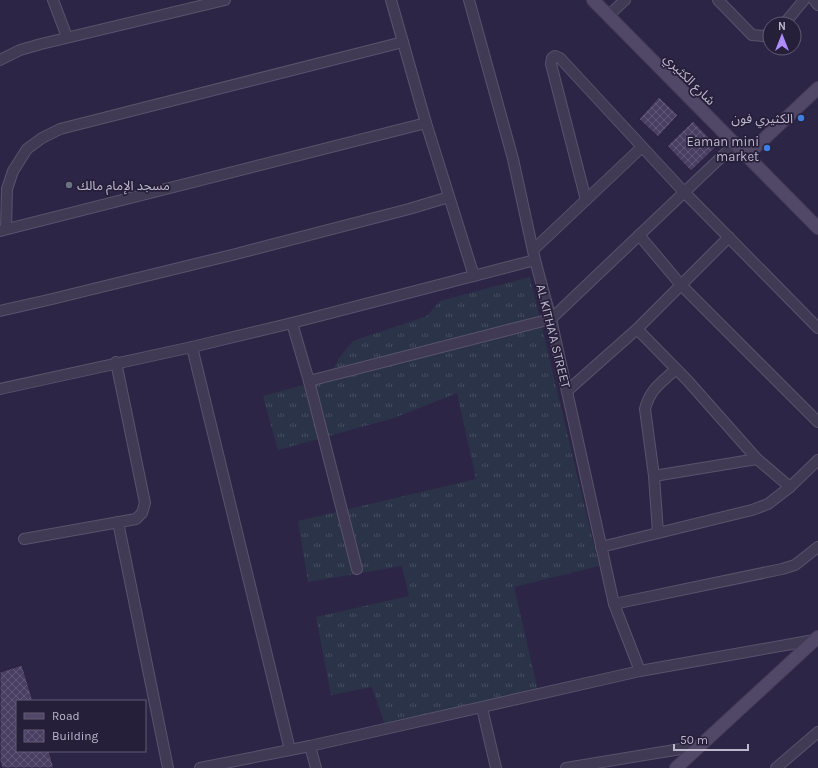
<svg xmlns="http://www.w3.org/2000/svg" width="818" height="768" viewBox="0 0 818 768" font-family="Karla,'Noto Sans Arabic',sans-serif">
<style>
.grass{fill:url(#grass-tufts)}
.building{fill:url(#building-cross-hatch);stroke:#28213c}
.lines{fill:none;stroke-linecap:round;stroke-linejoin:round}
.street-casing{stroke:#59536c;stroke-width:12}
.secondary-casing{stroke:#453e58;stroke-width:14}
.street{stroke:#413a54;stroke-width:10}
.secondary{stroke:#514868;stroke-width:12}
.shop-dot{fill:#3f7fe0;stroke:#261f3a;stroke-width:1.5}
.worship-dot{fill:#6b7280;stroke:#261f3a;stroke-width:1.5}
.labels{text-anchor:middle;stroke-width:3.5;stroke-linejoin:round;paint-order:stroke}
.street-label{font-size:13px;fill:#beb8ce;stroke:#261f3a}
.poi-label{font-size:13px;fill:#beb8ce;stroke:#261f3a;text-anchor:end}
</style>
<defs>
<pattern id="grass-tufts" width="24" height="20" patternUnits="userSpaceOnUse"><rect width="24" height="20" fill="#2b3349"/><path d="M3 7l-1-3M5 7V3M7 7l1-3M15 17l-1-3M17 17v-4M19 17l1-3" fill="none" stroke="#484e62"/></pattern>
<pattern id="building-cross-hatch" width="8" height="8" patternUnits="userSpaceOnUse"><rect width="8" height="8" fill="#493f62"/><path d="M0 0l8 8M0 8l8-8" fill="none" stroke="#615977"/></pattern>
</defs>
<rect width="100%" height="100%" fill="#2d2545"/>
<!-- grass -->
<path class="grass" d="M530 277 599 566 514 587 539 695 387 731 372 687 331 695 316 617 409 596 402 566 308 582 298 521 476 479 457 393 394 418 278 450 263 396 329 378 339 358 353 341 427 316 440 301Z"/>
<!-- building -->
<g class="building">
<path d="M659 97 678 115 658 137 639 119Z"/>
<path d="M693 121 717 146 691 171 667 146Z"/>
<path d="M22 665 33 701H17V751H49L54 768H2L0 761V672Z"/>
</g>
<g class="lines">
<!-- street casing -->
<g class="street-casing">
<g id="street">
<path d="M53 0 67 37"/>
<path d="M391 0 426 123 474 276"/>
<path d="M469 0 513 159 535 260 551 319 614 604 640 671"/>
<path d="M718 0 752 35 763 36 770 34"/>
<path d="M814 0 818 5"/>
<path d="M608 16 625 0"/>
<path d="M784 24 804 0"/>
<path d="M0 60 20 50 41 44 225 0"/>
<path d="M586 200 551 64 552 58 555 56 560 58 684 192 818 328"/>
<path d="M6 229 7 189 13 171 27 149 42 138 60 129 403 42"/>
<path d="M0 231 426 123"/>
<path d="M639 235 681 285 818 422"/>
<path d="M533 250 642 147"/>
<path d="M0 311 48 300 232 255 409 209 449 197"/>
<path d="M292 323 309 381 357 569"/>
<path d="M637 329 688 381 757 459 790 487"/>
<path d="M192 347 290 750"/>
<path d="M309 381 551 319 735 144"/>
<path d="M0 389 192 347 292 323 535 260"/>
<path d="M567 391 637 329 729 237"/>
<path d="M654 476 757 459"/>
<path d="M118 522 168 768"/>
<path d="M658 533 654 476 645 409C650 389 661 383 676 369"/>
<path d="M24 539 136 519 142 513 145 503 116 362"/>
<path d="M601 547 752 510 768 504 790 487 818 460"/>
<path d="M614 604 782 569 795 565 818 547"/>
<path d="M482 708 496 768"/>
<path d="M310 746 316 768"/>
<path d="M200 768 310 746 640 671 814 640"/>
<path d="M566 768 699 746"/>
<path d="M776 768 818 732"/>
</g>
</g>
<!-- secondary casing -->
<g class="secondary-casing">
<g id="secondary">
<path d="M593 0 818 228"/>
<path d="M746 156 818 88"/>
<path d="M676 768 818 637"/>
</g>
</g>
<!-- street -->
<use href="#street" class="street"/>
<!-- secondary -->
<use href="#secondary" class="secondary"/>
</g>
<!-- markers -->
<g class="shop-dot">
<circle cx="801" cy="118" r="4"/>
<circle cx="767" cy="148" r="4"/>
</g>
<circle class="worship-dot" cx="69" cy="185" r="4"/>
<g class="labels">
<!-- street labels -->
<g class="street-label">
<text transform="translate(690 79) rotate(45)" y="5">شارع الكثيري</text>
<text transform="translate(554 336) rotate(76)" y="5">AL KITHA'A STREET</text>
</g>
<!-- poi labels -->
<g class="poi-label">
<text x="793" y="123">الكثيري فون</text>
<text x="759" y="146">Eaman mini<tspan x="759" dy="15">market</tspan></text>
<text x="77" y="190" text-anchor="start">مسجد الإمام مالك</text>
</g>
</g>
<!-- legend -->
<rect x="16" y="700" width="130" height="52" fill="#261f3a" stroke="#635c75"/>
<rect x="24" y="713" width="20" height="6" fill="#514868" stroke="#635c75"/>
<text x="52" y="720" font-size="12" fill="#beb8ce">Road</text>
<rect x="24" y="730" width="20" height="12" fill="url(#building-cross-hatch)" stroke="#635c75"/>
<text x="52" y="740" font-size="12" fill="#beb8ce">Building</text>
<!-- north arrow -->
<g transform="translate(782 36)"><circle r="19" fill="#261f3a" stroke="#635c75"/>
<path d="M0-3L7 15L0 10L-7 15Z" fill="#ad8cff"/>
<text y="-6" font-size="11" font-weight="bold" text-anchor="middle" fill="#beb8ce">N</text>
</g>
<!-- scale -->
<path d="M674 744v6h74v-6" fill="none" stroke="#beb8ce" stroke-width="2"/>
<text x="680" y="744" font-size="12" fill="#beb8ce" stroke="#261f3a" stroke-width="3" paint-order="stroke">50 m</text>
</svg>
